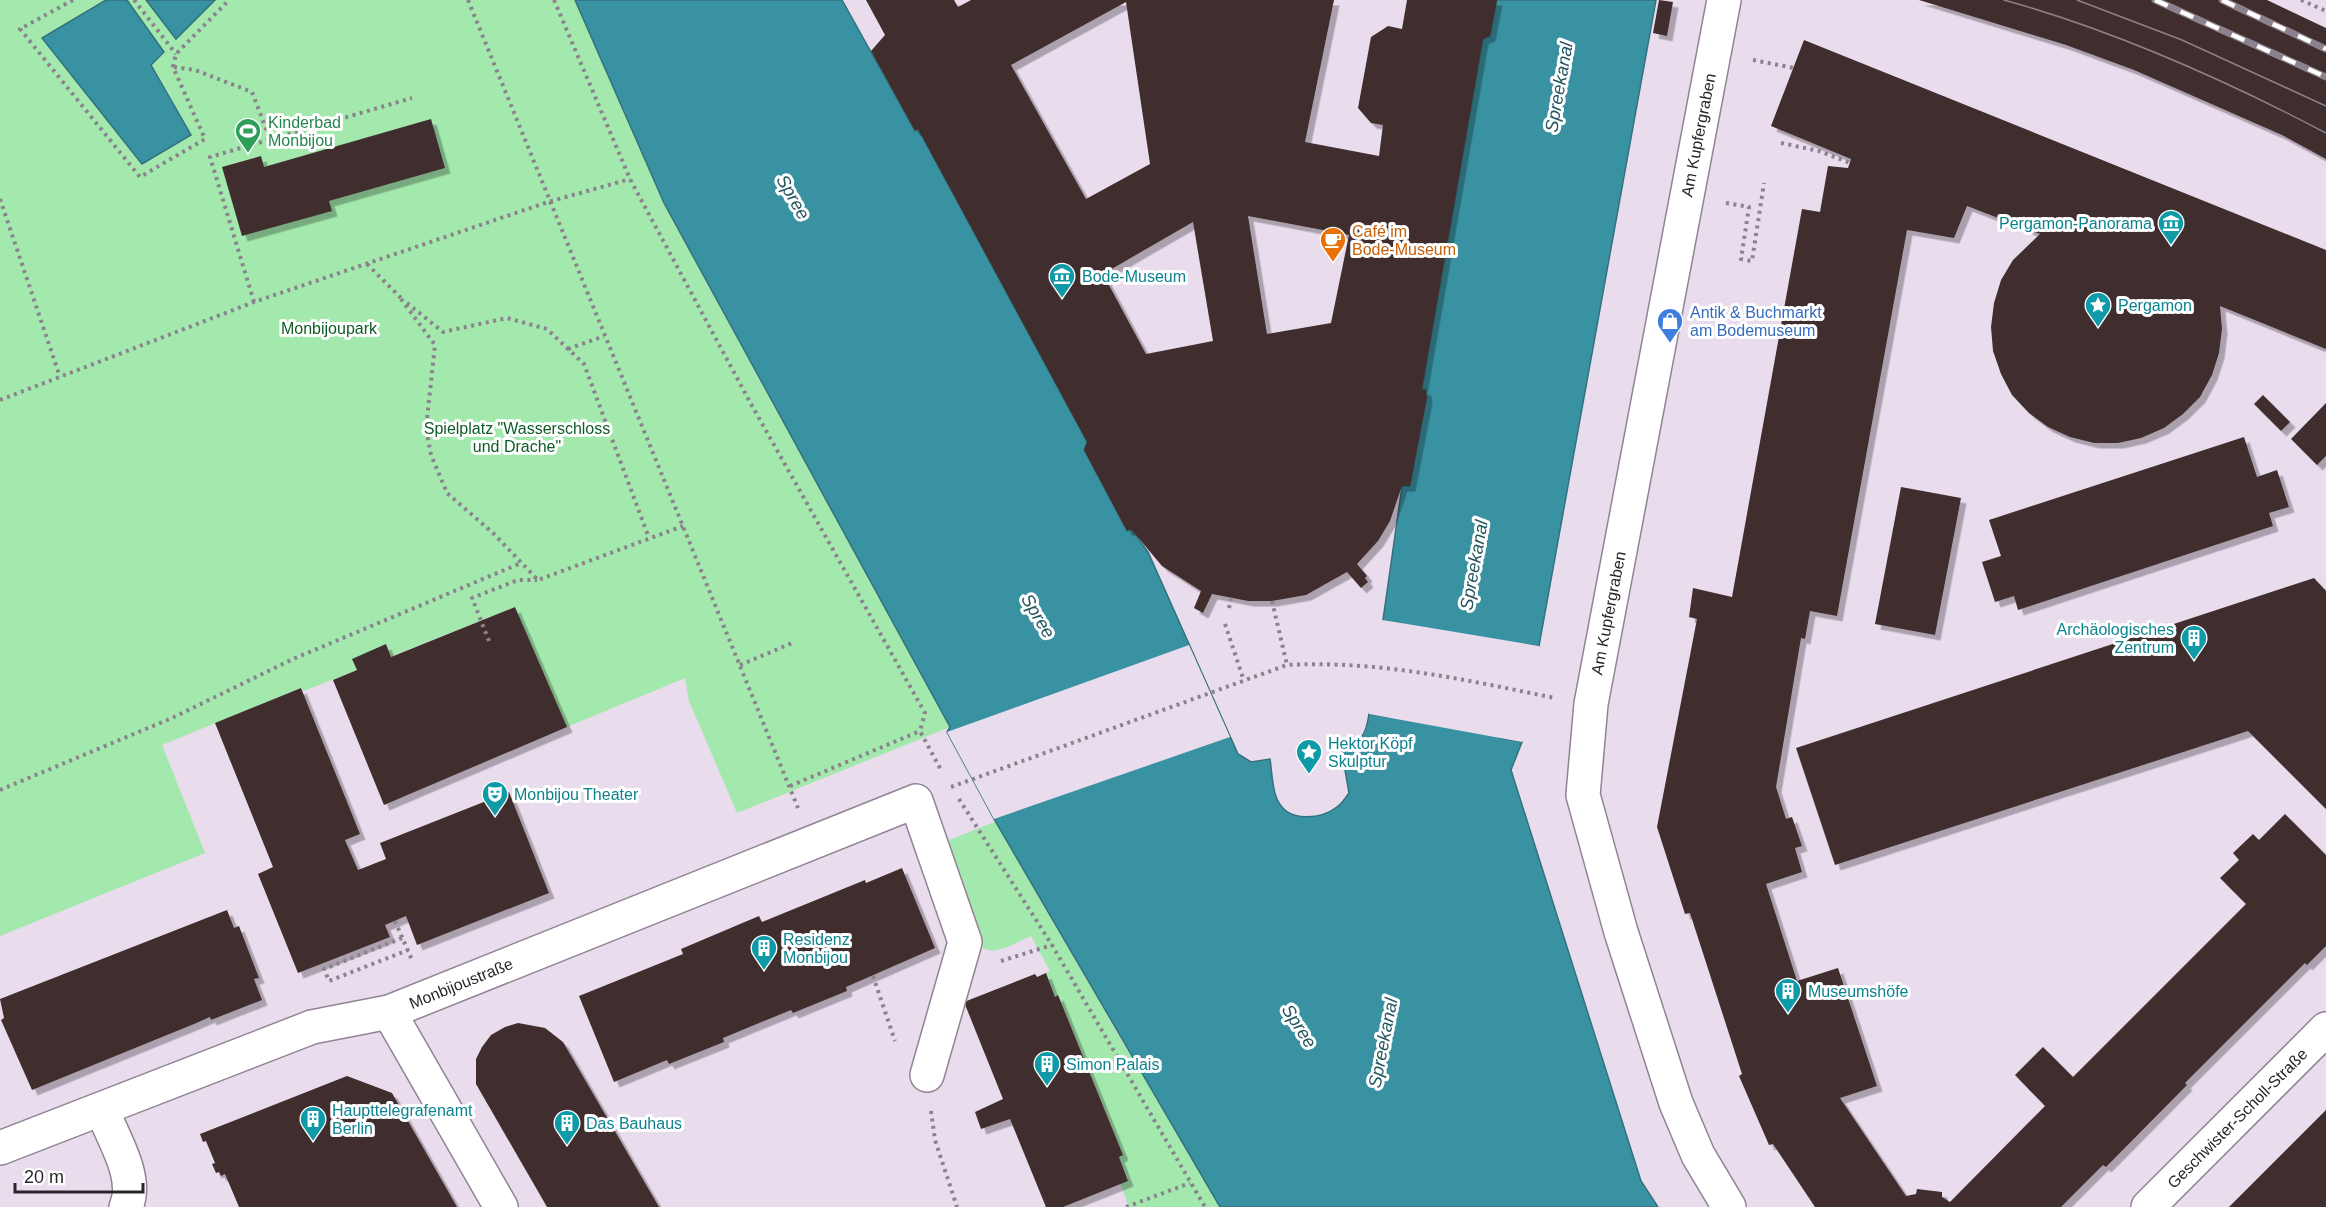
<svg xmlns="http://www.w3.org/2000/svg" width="2326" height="1207" viewBox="0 0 2326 1207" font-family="Helvetica,sans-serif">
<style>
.green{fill:#a3e8ad}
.water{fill:#3992a2;stroke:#34717e;stroke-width:1.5}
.pier{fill:#e9dced}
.building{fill:#402e2d;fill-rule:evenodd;filter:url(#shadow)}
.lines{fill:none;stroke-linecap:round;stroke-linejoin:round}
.minor-casing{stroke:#908494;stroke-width:36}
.path{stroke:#8b828e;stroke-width:4;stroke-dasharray:3 4.5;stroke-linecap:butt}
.minor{stroke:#fff;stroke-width:33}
.tram{stroke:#8b828d;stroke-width:1.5}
.rail-casing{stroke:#8b828d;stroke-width:7}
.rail{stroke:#fff;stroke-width:4.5;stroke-dasharray:14;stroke-linecap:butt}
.labels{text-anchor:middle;stroke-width:6;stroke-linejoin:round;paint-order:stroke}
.leisure-label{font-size:16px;fill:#27864d;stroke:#fff;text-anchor:start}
.street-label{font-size:16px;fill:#2a252b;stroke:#fff}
.culture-label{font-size:16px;fill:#0d838f;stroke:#fff;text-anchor:start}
.food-label{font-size:16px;fill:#c56008;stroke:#fff;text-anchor:start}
.shop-label{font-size:16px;fill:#366cbe;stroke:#fff;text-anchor:start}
.park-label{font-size:16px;fill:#0f5c27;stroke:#fff}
.water-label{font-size:18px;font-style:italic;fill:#23555e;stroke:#fff}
</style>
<defs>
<filter id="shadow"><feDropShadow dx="5.5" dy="5.5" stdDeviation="0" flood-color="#0004"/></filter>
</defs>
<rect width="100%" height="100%" fill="#e9dced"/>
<!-- green -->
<g class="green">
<path d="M0 0H575L664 203 950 727 737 813 689 701 685 678 567 727 515 607 304 691 301 688 162 745 205 853 0 936Z"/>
<path d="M997 821 1119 1036 1225 1207H1129L1120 1183 1128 1179 1119 1157 1123 1154 1058 995 1055 996 1046 973 1050 971 1031 936C1017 942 997 956 983 948L939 844Z"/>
</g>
<!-- water -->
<g class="water">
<path d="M106 0H127L164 52 151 65 191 135 142 164 42 38Z"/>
<path d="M146 0H215L176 39Z"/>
<path d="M575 0H842L915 131 918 129 1087 442 1084 450 1127 531 1131 529 1148 552 1238 754 1251 762 1270 759C1272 771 1272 791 1278 801 1289 823 1321 819 1337 807 1342 804 1346 797 1349 793L1341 747C1362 742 1366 735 1369 714L1387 717 1404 624 1383 620 1402 486H1410L1426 398V390L1422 389 1483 39 1490 36 1497 0H1656L1539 646 1517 643 1500 738 1522 742 1511 770 1641 1181 1658 1207H1220L994 819 947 732 950 727 664 203Z"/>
</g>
<!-- pier -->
<g class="pier">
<path d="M1383 620 1539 646V649L1520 646 1503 736 1522 739V742L1369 714V711L1385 713 1400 626 1382 623Z"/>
<path d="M1189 645 1230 737 994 819 947 732Z"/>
</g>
<!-- building -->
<g class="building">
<path d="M866 0H954L958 7 971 0H1334L1305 142 1379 156 1383 125 1371 123 1358 108 1371 37 1388 26 1402 29 1407 0H1497L1490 36 1483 39 1422 389 1426 390 1427 398 1410 486H1402L1390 521 1378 541 1357 564 1367 576 1365 578 1368 582 1361 588 1347 572 1306 595 1272 601H1248L1212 594 1203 613 1194 608 1201 591 1162 566 1131 529 1127 531 1084 450 1087 442 918 129 915 131 871 51 885 35ZM1126 2 1150 164 1086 199 1011 65ZM1248 216 1349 235 1331 323 1267 334ZM1193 222 1213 341 1146 354 1103 274Z"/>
<path d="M1659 0 1673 2 1667 36 1653 33Z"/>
<path d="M1919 0H2267L2326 28V159L2282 135 2134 70 2066 45Z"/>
<path d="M1804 40 2326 250V349L2220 306 2222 329 2219 353 2212 375 2200 397 2183 414 2164 428 2141 438 2118 443H2094L2070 437 2048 427 2029 413 2012 395 2001 374 1993 351 1991 327 1994 303 2001 280 2013 260 2040 234 1967 206 1954 238 1907 230 1837 616 1810 611 1805 639 1801 638 1776 787 1786 819 1792 817 1802 846 1795 848 1802 872 1766 884 1797 981 1838 968 1877 1086 1840 1098 1906 1196 1916 1194 1917 1189 1942 1192V1197L1950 1202 2045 1106 2015 1075 2043 1047 2073 1077 2246 904 2220 878 2239 860 2233 853 2253 834 2259 840 2285 814 2326 855V946L2307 965 2305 963 2185 1083 2187 1085 2106 1167 2103 1165 2061 1207H1815L1773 1144 1769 1145 1739 1076 1742 1074 1690 913 1685 914 1657 827 1697 619 1689 617 1693 588 1732 597 1802 209 1820 212 1828 166 1848 168 1851 159 1771 126Z"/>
<path d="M431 119 445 168 329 201 332 211 242 236 222 167 261 156 264 167Z"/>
<path d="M2263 395 2290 422 2281 431 2254 404Z"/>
<path d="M2326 403V456L2317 465 2291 439Z"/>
<path d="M2244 437 2257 477 2277 470 2289 507 2269 513 2273 526 2018 610 2014 596 1995 602 1982 562 2001 556 1989 520Z"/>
<path d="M1901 487 1961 498 1935 635 1875 624Z"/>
<path d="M2314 578 2326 591V809L2248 731 1835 865 1796 748Z"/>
<path d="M515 607 567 727 384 805 333 680 357 670 352 659 386 644 391 657Z"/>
<path d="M301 688 360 834 345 840 358 870 386 859 380 843 509 792 549 893 417 945 406 916 385 925 390 937 298 973 258 874 273 867 215 723Z"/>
<path d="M902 868 935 948 846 987 847 991 793 1013 791 1010 723 1038 724 1042 669 1064 667 1060 614 1082 579 996 683 954 681 949 759 916 762 922 865 880 866 883Z"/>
<path d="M227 910 234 928 239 926 259 978 254 979 262 1000 211 1020 210 1017 194 1024 32 1090 1 1020 4 1018 0 999Z"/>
<path d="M1046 973 1055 997 1058 995 1123 1155 1119 1157 1128 1181 1063 1207H1046L1010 1119 981 1129 975 1112 1003 1099 964 1002 1035 974 1037 977Z"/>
<path d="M518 1023 545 1028 563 1042 659 1207H547L476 1084V1059L482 1047 491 1035 505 1027Z"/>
<path d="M347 1076 392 1093 457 1207H239L225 1174 221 1176 219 1172 216 1173 212 1164 215 1163 206 1141 203 1142 200 1134Z"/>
<path d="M2326 1110V1207H2229Z"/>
</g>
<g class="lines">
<!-- minor casing -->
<g class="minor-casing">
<g id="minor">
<path d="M1724 0 1591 704 1583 795 1621 932 1676 1103 1698 1155 1729 1207"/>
<path d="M389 1012 501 1207"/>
<path d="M102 1110C113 1138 139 1178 126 1207"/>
<path d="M0 1148 312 1027 389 1012 916 801 965 942 927 1075"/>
<path d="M2148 1207 2326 1029"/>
</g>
</g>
<!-- path -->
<g class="path">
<path d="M73 0 20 29 140 177 205 139 173 67 176 54 229 0"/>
<path d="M134 0 176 54"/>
<path d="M468 0 798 808"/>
<path d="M554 0 630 179 751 404 925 713 920 731 941 770"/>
<path d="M2301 0 2326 11"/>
<path d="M1753 60 1794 68"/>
<path d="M174 67 195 70 252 92 270 139"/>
<path d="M1781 143 1819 151 1850 163"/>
<path d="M0 199 60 377"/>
<path d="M1726 203 1749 207 1741 259 1752 261 1764 183"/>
<path d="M367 264 402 299"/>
<path d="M401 299 435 345 426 428 431 455 447 493 493 533 538 580 683 526"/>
<path d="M254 302 210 157 412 98"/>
<path d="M407 303 443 332 507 318 547 329 584 364 649 538"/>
<path d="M568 349 604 336"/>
<path d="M0 400 254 302 548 202 630 179"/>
<path d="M1272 601 1287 665"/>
<path d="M1229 608 1231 599"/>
<path d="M1225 624 1244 681"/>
<path d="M489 641 472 598 518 580H537"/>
<path d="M740 665 792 643"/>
<path d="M790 786 920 731"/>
<path d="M951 787 1287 665C1378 660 1466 680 1555 698"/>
<path d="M0 790 172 718 293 659 521 563"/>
<path d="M959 799 1052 945 1205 1207"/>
<path d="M395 921 412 960"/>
<path d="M402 938 324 969 329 981 408 950"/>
<path d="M1001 961 1052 945"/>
<path d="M873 976 895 1041"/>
<path d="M931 1111 935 1140 957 1207"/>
<path d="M1126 1207 1190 1183"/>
</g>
<!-- minor -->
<use href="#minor" class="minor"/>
<!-- tram -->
<g class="tram">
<path d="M2004 0C2116 31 2223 79 2326 133"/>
<path d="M2077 0 2182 40 2326 106"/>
</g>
<!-- rail casing -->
<g class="rail-casing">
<g id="rail">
<path d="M2155 0 2326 77"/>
<path d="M2222 0 2326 49"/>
</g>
</g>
<!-- rail -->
<use href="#rail" class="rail"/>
</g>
<!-- icons -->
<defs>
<g id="stadium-pin" transform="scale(1.35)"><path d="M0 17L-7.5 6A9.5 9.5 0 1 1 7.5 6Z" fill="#2e9e5b" stroke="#fff"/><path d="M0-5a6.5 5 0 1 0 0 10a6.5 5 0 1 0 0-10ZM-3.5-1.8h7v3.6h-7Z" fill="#fff"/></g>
<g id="museum-pin" transform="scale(1.35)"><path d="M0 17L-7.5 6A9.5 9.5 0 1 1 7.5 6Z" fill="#0f9aa8" stroke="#fff"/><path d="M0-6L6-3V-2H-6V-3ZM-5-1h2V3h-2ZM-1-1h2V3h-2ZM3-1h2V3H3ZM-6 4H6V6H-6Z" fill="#fff"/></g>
<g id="cafe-pin" transform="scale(1.35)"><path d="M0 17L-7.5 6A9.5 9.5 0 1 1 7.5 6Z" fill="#e8710a" stroke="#fff"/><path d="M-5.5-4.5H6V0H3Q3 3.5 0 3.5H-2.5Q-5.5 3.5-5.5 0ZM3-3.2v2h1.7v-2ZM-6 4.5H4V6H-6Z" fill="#fff"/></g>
<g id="sight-pin" transform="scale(1.35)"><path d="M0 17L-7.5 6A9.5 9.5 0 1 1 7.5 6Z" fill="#0f9aa8" stroke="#fff"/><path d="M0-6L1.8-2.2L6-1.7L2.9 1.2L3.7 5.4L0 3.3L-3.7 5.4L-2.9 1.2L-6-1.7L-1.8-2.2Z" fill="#fff"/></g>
<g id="shop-pin" transform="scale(1.35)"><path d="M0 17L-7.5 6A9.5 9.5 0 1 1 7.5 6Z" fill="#3f7fe0" stroke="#fff"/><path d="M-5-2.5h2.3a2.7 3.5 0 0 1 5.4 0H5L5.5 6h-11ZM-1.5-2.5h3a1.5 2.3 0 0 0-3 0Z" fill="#fff"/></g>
<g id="building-pin" transform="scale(1.35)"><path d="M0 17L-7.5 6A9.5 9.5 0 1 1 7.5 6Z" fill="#0f9aa8" stroke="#fff"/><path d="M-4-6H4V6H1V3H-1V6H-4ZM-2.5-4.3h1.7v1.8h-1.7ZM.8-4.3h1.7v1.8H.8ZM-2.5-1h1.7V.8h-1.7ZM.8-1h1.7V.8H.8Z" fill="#fff"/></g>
<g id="theatre-pin" transform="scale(1.35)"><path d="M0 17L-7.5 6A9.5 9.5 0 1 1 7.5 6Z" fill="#0f9aa8" stroke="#fff"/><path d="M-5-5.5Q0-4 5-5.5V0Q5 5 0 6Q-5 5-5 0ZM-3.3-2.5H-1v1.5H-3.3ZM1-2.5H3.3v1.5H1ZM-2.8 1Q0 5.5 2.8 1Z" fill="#fff"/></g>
</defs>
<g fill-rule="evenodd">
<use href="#stadium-pin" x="248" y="131"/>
<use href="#museum-pin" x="2171" y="223"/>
<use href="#cafe-pin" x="1333" y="240"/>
<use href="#museum-pin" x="1062" y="276"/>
<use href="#sight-pin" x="2098" y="305"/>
<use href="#shop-pin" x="1670" y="321"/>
<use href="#building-pin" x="2194" y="638"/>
<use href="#sight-pin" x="1309" y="752"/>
<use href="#theatre-pin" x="495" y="794"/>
<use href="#building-pin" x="764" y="948"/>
<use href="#building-pin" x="1788" y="991"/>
<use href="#building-pin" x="1047" y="1064"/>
<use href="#building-pin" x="313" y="1119"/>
<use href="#building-pin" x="567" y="1123"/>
</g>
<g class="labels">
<!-- leisure labels -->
<g class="leisure-label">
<text x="268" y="128">Kinderbad<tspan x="268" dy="18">Monbijou</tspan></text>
</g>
<!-- street labels -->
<g class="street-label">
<text transform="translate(1698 135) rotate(-79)" y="6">Am Kupfergraben</text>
<text transform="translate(1608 613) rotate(-79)" y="6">Am Kupfergraben</text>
<text transform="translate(461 983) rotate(-22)" y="6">Monbijoustraße</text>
<text transform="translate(2237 1118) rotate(-45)" y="6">Geschwister-Scholl-Straße</text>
</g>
<!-- culture labels -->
<g class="culture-label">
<text x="2152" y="229" text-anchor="end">Pergamon-Panorama</text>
<text x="1082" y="282">Bode-Museum</text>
<text x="2118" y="311">Pergamon</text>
<text x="2174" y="635" text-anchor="end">Archäologisches<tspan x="2174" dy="18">Zentrum</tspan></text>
<text x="1328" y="749">Hektor Köpf<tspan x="1328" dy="18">Skulptur</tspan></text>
<text x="514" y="800">Monbijou Theater</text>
<text x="783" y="945">Residenz<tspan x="783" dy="18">Monbijou</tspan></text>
<text x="1808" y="997">Museumshöfe</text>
<text x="1066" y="1070">Simon Palais</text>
<text x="332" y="1116">Haupttelegrafenamt<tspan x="332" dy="18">Berlin</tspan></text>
<text x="586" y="1129">Das Bauhaus</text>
</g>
<!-- food labels -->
<g class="food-label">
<text x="1352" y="237">Café im<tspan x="1352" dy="18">Bode-Museum</tspan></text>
</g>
<!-- shop labels -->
<g class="shop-label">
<text x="1690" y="318">Antik &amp; Buchmarkt<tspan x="1690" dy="18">am Bodemuseum</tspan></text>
</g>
<!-- park labels -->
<g class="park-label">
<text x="329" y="334">Monbijoupark</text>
<text x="517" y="434">Spielplatz "Wasserschloss<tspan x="517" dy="18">und Drache"</tspan></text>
</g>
<!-- water labels -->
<g class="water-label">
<text transform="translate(1559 87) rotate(-80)" y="6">Spreekanal</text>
<text transform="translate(793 197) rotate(60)" y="6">Spree</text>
<text transform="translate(1474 565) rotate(-80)" y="6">Spreekanal</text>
<text transform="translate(1038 616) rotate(59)" y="6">Spree</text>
<text transform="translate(1299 1026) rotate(57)" y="6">Spree</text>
<text transform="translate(1383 1043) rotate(-79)" y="6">Spreekanal</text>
</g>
</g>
<!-- scale -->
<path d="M15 1183v9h128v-9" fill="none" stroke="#2a252b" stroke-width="3"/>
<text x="24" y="1183" font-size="18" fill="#2a252b" stroke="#ffffff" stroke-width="4.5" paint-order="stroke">20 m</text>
</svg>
